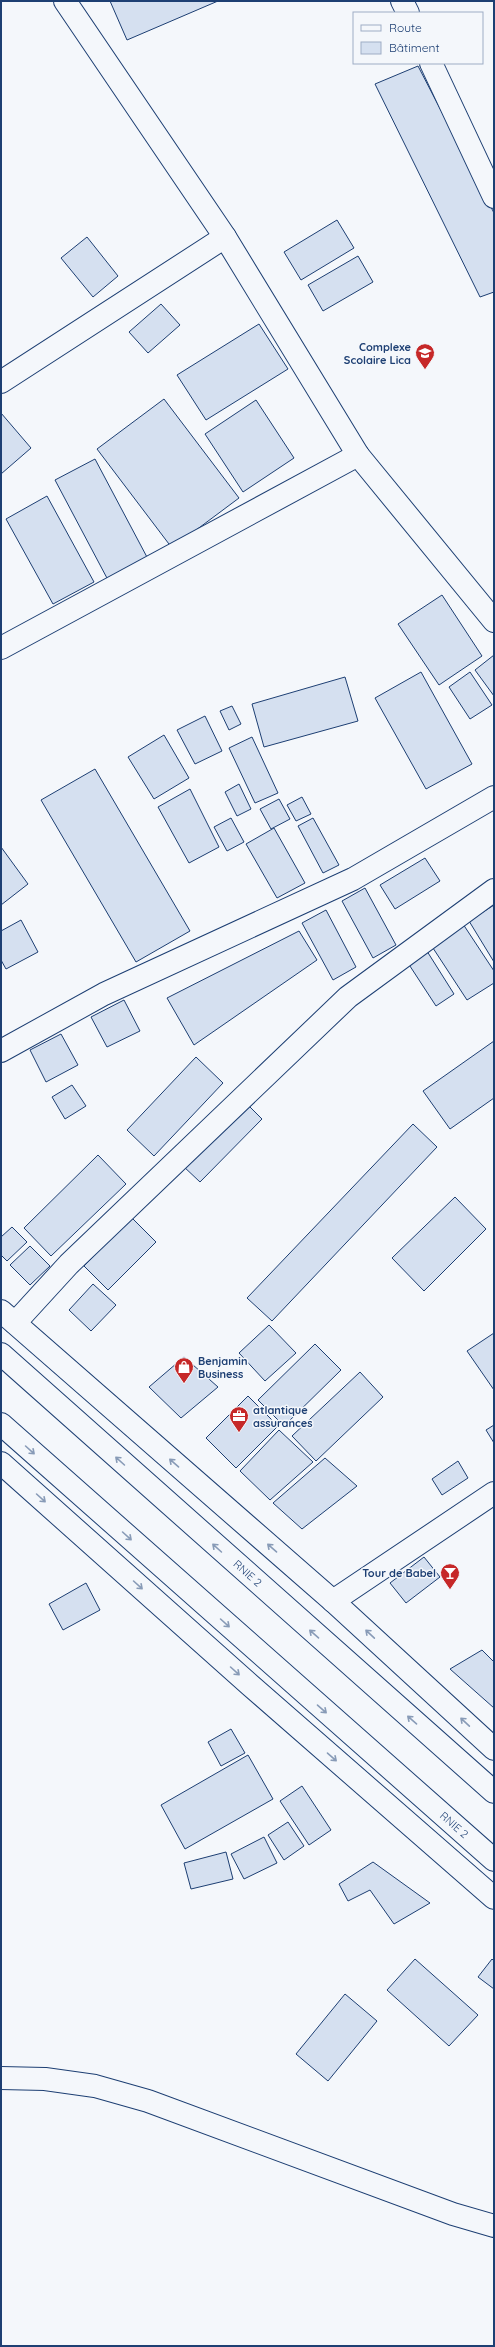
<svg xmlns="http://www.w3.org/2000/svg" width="495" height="2347" viewBox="0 0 495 2347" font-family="Quicksand,sans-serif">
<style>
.building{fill:#d5e0f0;stroke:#1d3f73}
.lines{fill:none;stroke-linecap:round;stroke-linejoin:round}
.minor-casing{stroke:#1d3f73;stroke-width:24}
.trunk-casing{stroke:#1d3f73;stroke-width:24}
.minor{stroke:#f4f7fb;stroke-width:22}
.trunk{stroke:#f4f7fb;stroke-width:22}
.oneway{stroke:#889bb7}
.labels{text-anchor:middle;stroke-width:3;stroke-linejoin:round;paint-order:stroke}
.poi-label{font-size:11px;font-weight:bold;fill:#1d3f73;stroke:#f4f7fb;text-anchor:end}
.street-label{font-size:11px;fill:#1d3f73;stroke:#f4f7fb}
</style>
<rect width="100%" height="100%" fill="#f4f7fb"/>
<!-- building -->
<g class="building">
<path d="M110 1H218L127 40Z"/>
<path d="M418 66 494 213V292L480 297 375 84Z"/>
<path d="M337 220 354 248 301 280 284 252Z"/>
<path d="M87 237 118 276 93 297 61 258Z"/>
<path d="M358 256 373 282 323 311 308 285Z"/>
<path d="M161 304 180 325 148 353 129 332Z"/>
<path d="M259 324 288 369 206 420 177 375Z"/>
<path d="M164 399 239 498 172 548 97 449Z"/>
<path d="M256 400 294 458 243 492 205 434Z"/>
<path d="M1 413 31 448 1 474Z"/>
<path d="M95 459 148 559 108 580 55 480Z"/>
<path d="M47 496 94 582 53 604 6 519Z"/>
<path d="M442 595 482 656 439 685 398 624Z"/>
<path d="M494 655V696L475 670Z"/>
<path d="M421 672 472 764 426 789 375 698Z"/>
<path d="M470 672 492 705 470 719 449 687Z"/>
<path d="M345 677 358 721 264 747 252 704Z"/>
<path d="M232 706 241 724 229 730 220 711Z"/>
<path d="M205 716 222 751 195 764 177 730Z"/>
<path d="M164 735 189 778 154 799 128 757Z"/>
<path d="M252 737 278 793 255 803 229 748Z"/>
<path d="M95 769 190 931 136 962 41 800Z"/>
<path d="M239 784 251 809 237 816 225 792Z"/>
<path d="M190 789 219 847 189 863 158 807Z"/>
<path d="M302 797 311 814 296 821 287 805Z"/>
<path d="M279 799 290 819 271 829 260 809Z"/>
<path d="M231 818 244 842 227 851 214 827Z"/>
<path d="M313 818 339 865 323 873 298 826Z"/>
<path d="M274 828 305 883 277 898 246 844Z"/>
<path d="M1 847 28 884 1 905Z"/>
<path d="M425 858 440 881 395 909 380 885Z"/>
<path d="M365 888 396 945 373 958 342 901Z"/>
<path d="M494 905V962L469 921Z"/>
<path d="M326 910 356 967 333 980 302 923Z"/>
<path d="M21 920 38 952 6 969 1 960V931Z"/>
<path d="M463 924 494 971V983L467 1000 431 945Z"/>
<path d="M299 931 317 960 194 1045 167 998Z"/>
<path d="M425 948 454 994 436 1006 406 960Z"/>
<path d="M124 1000 140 1031 107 1047 91 1017Z"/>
<path d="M61 1034 78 1065 46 1082 30 1050Z"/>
<path d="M494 1041V1098L450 1129 423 1091Z"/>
<path d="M196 1057 223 1083 154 1156 127 1130Z"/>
<path d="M72 1085 86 1106 65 1119 52 1097Z"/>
<path d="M244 1101 262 1119 200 1182 182 1165Z"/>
<path d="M413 1124 437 1147 272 1321 247 1298Z"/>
<path d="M98 1155 126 1184 51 1256 24 1228Z"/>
<path d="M455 1197 486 1229 424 1291 392 1258Z"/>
<path d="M132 1218 156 1242 108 1290 84 1266Z"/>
<path d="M12 1227 27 1242 7 1261 1 1255V1237Z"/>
<path d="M30 1246 50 1266 30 1285 10 1265Z"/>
<path d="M93 1284 116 1305 91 1331 69 1310Z"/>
<path d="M269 1325 296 1353 265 1381 239 1353Z"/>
<path d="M494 1333V1390L467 1351Z"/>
<path d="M315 1344 341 1370 284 1426 258 1400Z"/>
<path d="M184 1357 218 1387 181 1418 149 1387Z"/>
<path d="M360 1372 383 1397 316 1461 292 1436Z"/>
<path d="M248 1396 278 1426 236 1468 206 1438Z"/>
<path d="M494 1425V1443L486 1430Z"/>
<path d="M279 1430 313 1462 270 1500 240 1471Z"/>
<path d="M325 1458 357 1486 302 1529 273 1503Z"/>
<path d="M458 1461 468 1478 442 1495 432 1479Z"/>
<path d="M424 1557 440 1577 406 1603 390 1583Z"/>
<path d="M86 1583 100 1610 63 1630 49 1604Z"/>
<path d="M482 1650 494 1662V1708L450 1669Z"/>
<path d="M231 1729 245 1753 221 1766 208 1742Z"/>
<path d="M248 1755 273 1799 185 1849 161 1805Z"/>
<path d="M302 1786 331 1830 309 1845 280 1801Z"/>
<path d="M288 1822 304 1846 284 1860 268 1835Z"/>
<path d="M264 1837 277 1863 244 1879 231 1854Z"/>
<path d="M226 1852 233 1879 191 1889 184 1863Z"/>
<path d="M373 1862 430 1903 394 1924 370 1890 348 1901 339 1884Z"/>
<path d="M415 1959 478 2015 449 2046 387 1990Z"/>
<path d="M492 1959 494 1961V1989L478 1977Z"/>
<path d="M345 1994 377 2021 328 2081 296 2054Z"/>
</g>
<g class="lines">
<!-- minor casing -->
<g class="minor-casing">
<g id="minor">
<path d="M65 1 225 237 358 455 494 621"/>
<path d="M402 1 408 13"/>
<path d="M431 63 494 197"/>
<path d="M1 382 225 237"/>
<path d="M1 648 358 455"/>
<path d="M1 1051 104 994 353 879 494 797"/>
<path d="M1 1311 333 1601 494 1749"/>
<path d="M15 1323 69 1264 348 997 494 890"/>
<path d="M1 1463 250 1685 494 1898"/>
<path d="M333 1601 494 1493"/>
<path d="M1 2078 45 2079 95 2086 148 2101 453 2214 494 2226"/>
</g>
</g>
<!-- trunk casing -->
<g class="trunk-casing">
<g id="trunk">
<path id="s1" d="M1 1354 494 1792"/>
<path id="s2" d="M1 1424 494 1860"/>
</g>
</g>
<!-- minor -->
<use href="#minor" class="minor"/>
<!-- trunk -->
<use href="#trunk" class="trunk"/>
</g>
<!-- one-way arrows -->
<defs><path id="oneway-shaft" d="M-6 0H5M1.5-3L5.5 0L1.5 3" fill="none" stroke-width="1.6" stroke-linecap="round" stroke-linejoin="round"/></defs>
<g class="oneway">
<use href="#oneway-shaft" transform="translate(30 1450) rotate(42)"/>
<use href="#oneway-shaft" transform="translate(120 1461) rotate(-138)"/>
<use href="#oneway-shaft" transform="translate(174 1463) rotate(-139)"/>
<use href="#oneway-shaft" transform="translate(41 1498) rotate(42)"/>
<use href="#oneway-shaft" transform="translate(127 1536) rotate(42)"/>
<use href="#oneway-shaft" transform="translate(217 1548) rotate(-138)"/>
<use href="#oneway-shaft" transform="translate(272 1548) rotate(-139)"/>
<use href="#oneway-shaft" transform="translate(138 1585) rotate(42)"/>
<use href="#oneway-shaft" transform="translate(225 1623) rotate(42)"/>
<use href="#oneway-shaft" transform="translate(314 1634) rotate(-139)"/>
<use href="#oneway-shaft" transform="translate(370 1634) rotate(-137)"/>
<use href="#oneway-shaft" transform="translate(235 1671) rotate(42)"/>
<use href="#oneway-shaft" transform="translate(322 1709) rotate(41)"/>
<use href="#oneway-shaft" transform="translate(412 1720) rotate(-139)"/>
<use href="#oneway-shaft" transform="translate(465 1722) rotate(-137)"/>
<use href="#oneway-shaft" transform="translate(332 1757) rotate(41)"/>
</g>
<!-- icons -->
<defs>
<g id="school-pin" transform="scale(1)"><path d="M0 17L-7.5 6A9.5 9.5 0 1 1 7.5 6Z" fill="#c62828" stroke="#f4f7fb"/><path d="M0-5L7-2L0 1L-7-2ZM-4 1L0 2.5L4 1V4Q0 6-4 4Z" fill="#fff"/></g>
<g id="shop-pin" transform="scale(1)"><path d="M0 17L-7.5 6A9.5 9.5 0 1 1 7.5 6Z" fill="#c62828" stroke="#f4f7fb"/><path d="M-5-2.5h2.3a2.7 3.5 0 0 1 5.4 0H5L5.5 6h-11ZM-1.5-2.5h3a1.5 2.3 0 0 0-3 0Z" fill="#fff"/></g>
<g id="office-pin" transform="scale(1)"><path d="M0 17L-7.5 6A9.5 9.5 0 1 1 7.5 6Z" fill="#c62828" stroke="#f4f7fb"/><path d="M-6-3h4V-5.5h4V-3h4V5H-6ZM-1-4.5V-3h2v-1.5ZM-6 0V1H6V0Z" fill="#fff"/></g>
<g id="bar-pin" transform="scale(1)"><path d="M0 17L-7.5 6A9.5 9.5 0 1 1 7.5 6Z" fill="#c62828" stroke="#f4f7fb"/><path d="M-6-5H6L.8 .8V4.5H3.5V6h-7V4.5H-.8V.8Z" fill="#fff"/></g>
</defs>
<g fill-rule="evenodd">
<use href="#school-pin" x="425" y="353"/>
<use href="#shop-pin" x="184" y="1367"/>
<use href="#office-pin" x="239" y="1416"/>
<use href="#bar-pin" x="450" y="1573"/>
</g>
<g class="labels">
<!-- poi labels -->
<g class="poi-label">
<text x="411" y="351">Complexe<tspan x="411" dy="13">Scolaire Lica</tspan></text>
<text x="198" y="1365" text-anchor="start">Benjamin<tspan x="198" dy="13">Business</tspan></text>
<text x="253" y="1414" text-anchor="start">atlantique<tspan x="253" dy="13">assurances</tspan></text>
<text x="436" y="1577">Tour de Babel</text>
</g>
<!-- street labels -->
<g class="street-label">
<text dy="4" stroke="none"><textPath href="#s1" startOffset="330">RNIE 2</textPath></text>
<text dy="4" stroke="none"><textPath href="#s2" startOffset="605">RNIE 2</textPath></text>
</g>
</g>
<!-- border -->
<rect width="495" height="2347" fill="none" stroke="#1d3f73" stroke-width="4"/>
<!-- legend -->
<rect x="353" y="12" width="130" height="52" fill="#f4f7fb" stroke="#9eadc5"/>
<rect x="361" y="25" width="20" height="6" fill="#f4f7fb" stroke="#9eadc5"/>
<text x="389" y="32" font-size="12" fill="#1d3f73">Route</text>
<rect x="361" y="42" width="20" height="12" fill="#d5e0f0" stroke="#9eadc5"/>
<text x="389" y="52" font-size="12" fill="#1d3f73">Bâtiment</text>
</svg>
